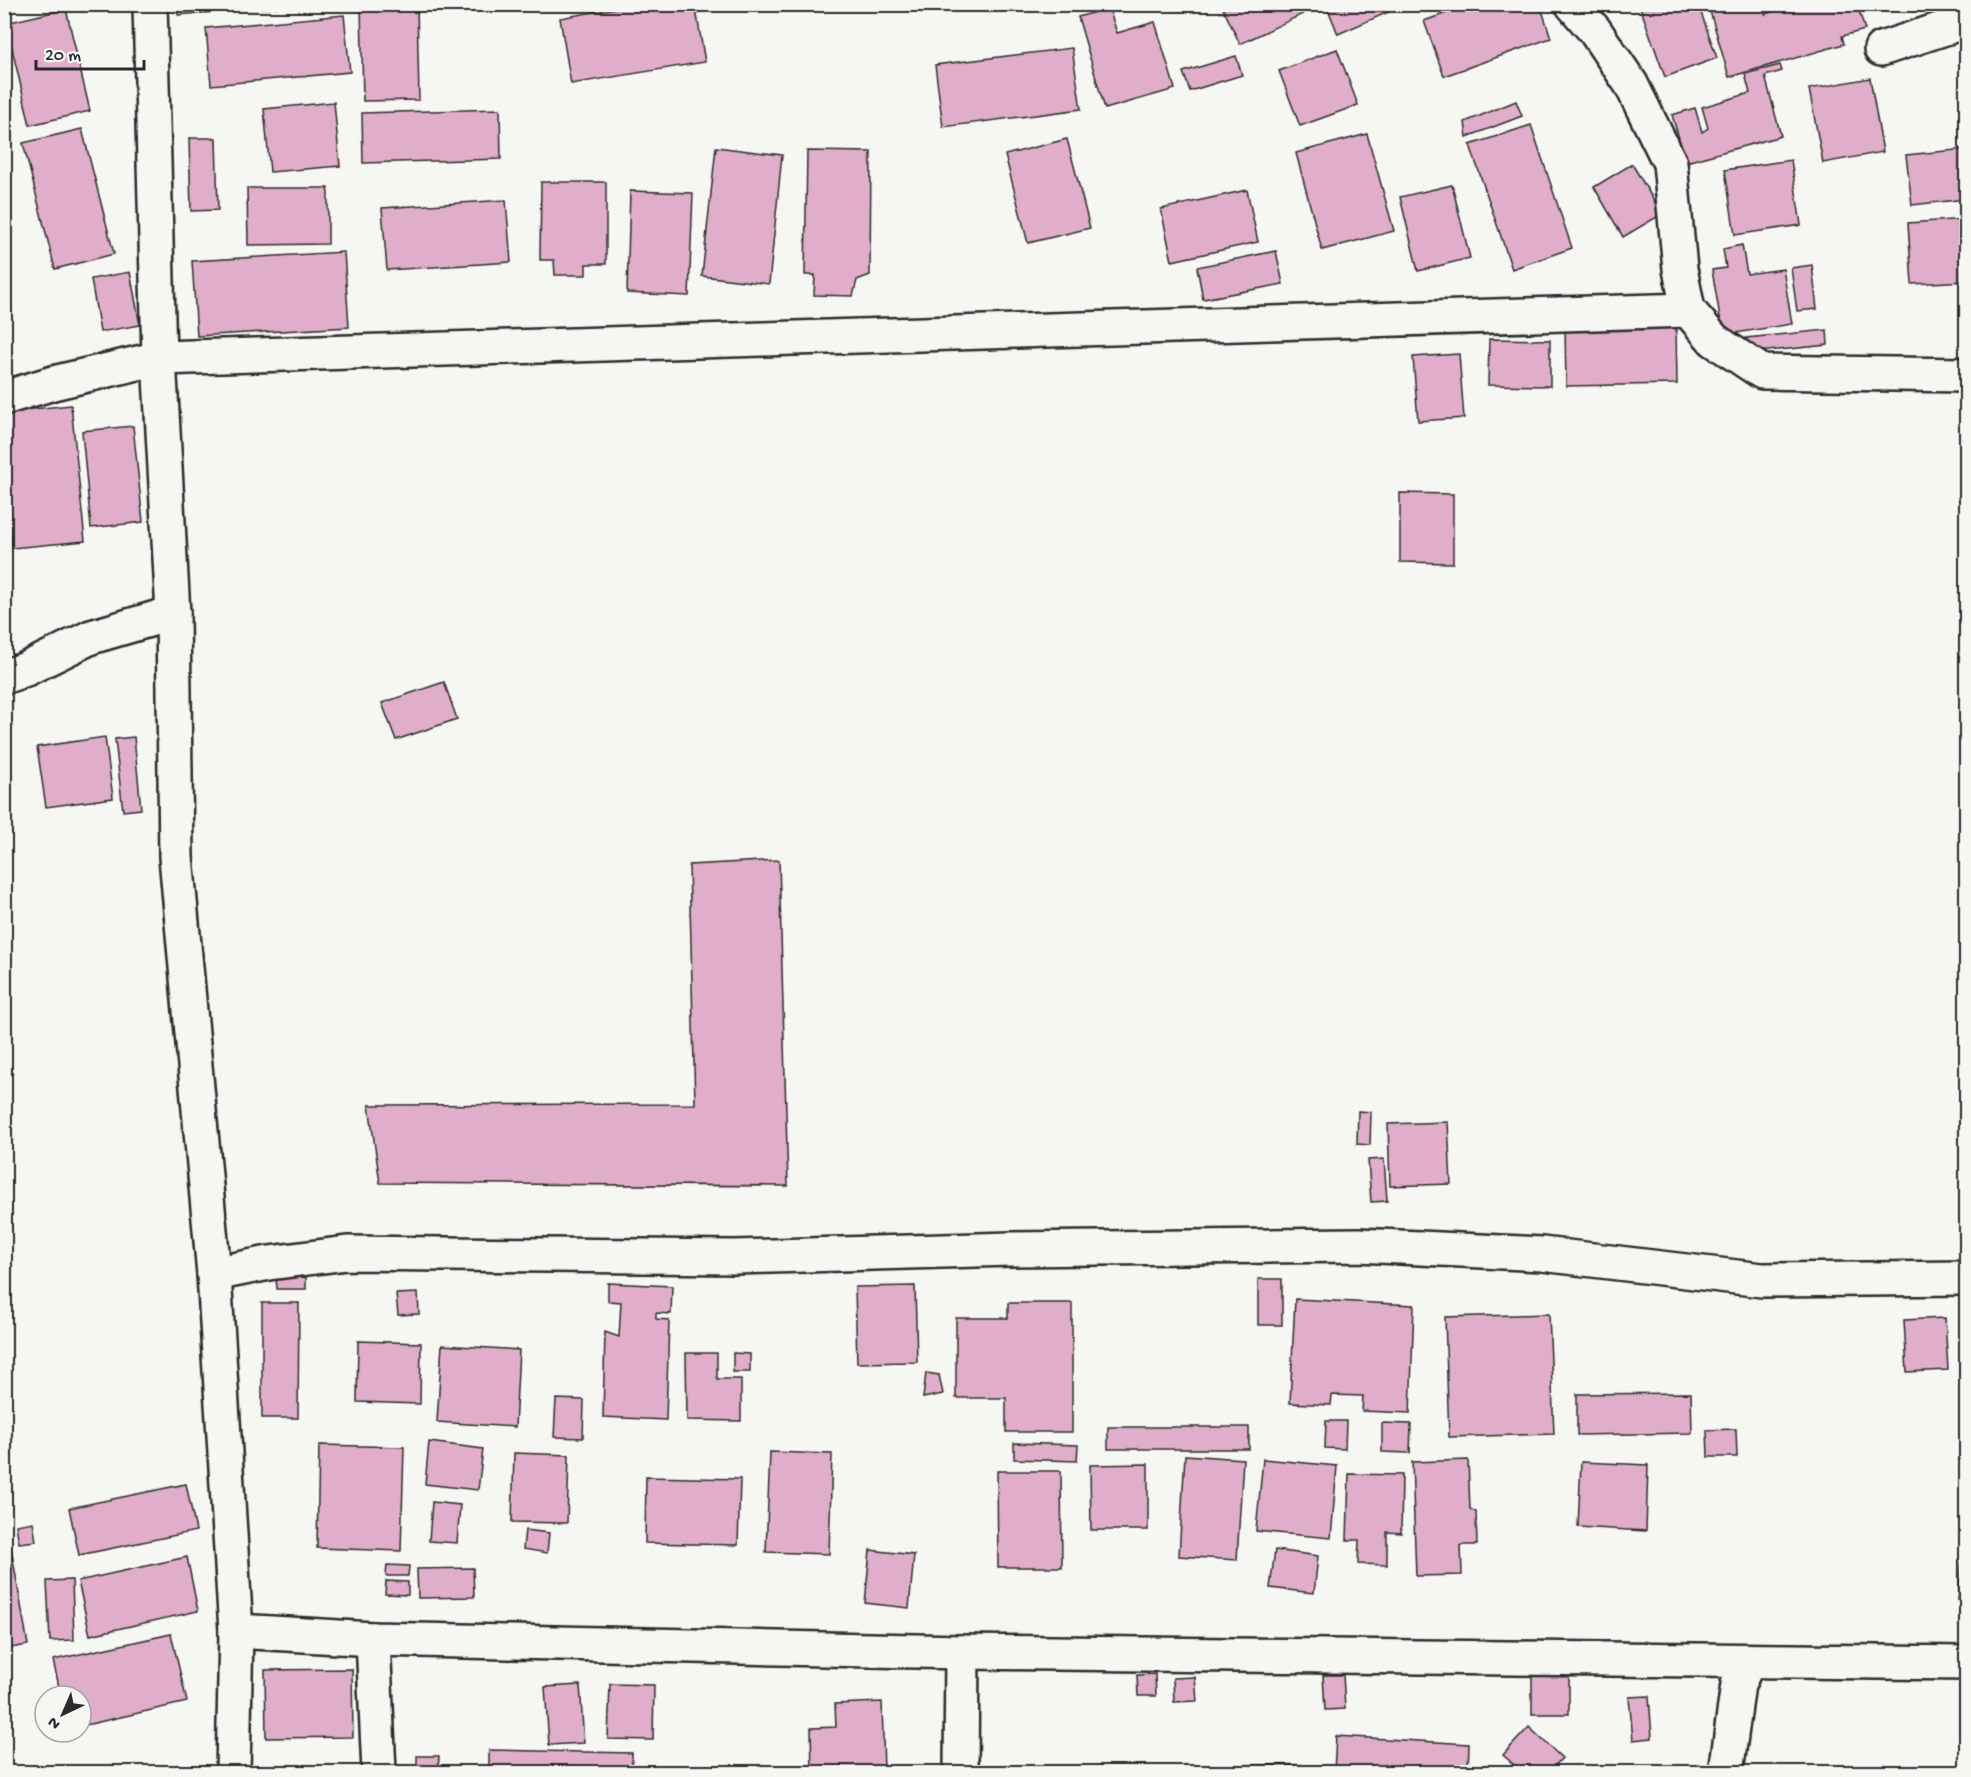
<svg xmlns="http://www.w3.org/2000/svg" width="1971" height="1777" viewBox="0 0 1971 1777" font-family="'Gochi Hand',sans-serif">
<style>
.building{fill:#e0aecb;stroke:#2b2b2b;stroke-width:1.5}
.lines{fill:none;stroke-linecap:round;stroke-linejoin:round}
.street-casing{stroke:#2b2b2b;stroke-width:38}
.street{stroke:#f6f6f2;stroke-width:33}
</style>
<rect width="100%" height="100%" fill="#f6f6f2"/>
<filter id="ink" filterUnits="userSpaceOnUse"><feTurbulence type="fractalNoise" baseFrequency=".0167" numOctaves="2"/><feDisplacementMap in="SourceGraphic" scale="12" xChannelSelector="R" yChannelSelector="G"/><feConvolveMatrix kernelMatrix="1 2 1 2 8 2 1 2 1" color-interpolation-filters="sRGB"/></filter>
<g filter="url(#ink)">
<!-- building -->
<g class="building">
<path d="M177 4H311L178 15Z"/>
<path d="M361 4H417L419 100 363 101Z"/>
<path d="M570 4H595L571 10Z"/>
<path d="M639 4H695L705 62 571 84 560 18Z"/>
<path d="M1221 4H1306L1309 11 1240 44Z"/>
<path d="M1326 4H1398L1400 7 1338 34Z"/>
<path d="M1472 4H1540L1551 38 1444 76 1424 21Z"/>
<path d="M1639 4H1698L1717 58 1665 77Z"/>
<path d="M1708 4H1762L1765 14 1799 4H1857L1865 30 1842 36 1844 44 1729 77Z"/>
<path d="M1109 8 1117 33 1155 22 1175 89 1105 109 1078 17Z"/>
<path d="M66 9 90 111 30 125 6 23Z"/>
<path d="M344 15 350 72 211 85 206 28Z"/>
<path d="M1072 48 1081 109 943 127 935 65Z"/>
<path d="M1337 49 1358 105 1300 126 1279 71Z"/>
<path d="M1236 56 1242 75 1190 91 1183 72Z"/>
<path d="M1780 65 1782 71 1765 76 1781 136 1686 162 1672 115 1695 108 1702 132 1708 128 1702 107 1750 93 1745 74Z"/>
<path d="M1870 78 1883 152 1823 163 1809 89Z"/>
<path d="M1516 101 1522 116 1467 137 1465 122Z"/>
<path d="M334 102 340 166 270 172 264 109Z"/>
<path d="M500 109 501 159 363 163 362 113Z"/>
<path d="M1531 125 1572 248 1512 269 1470 145Z"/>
<path d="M82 129 114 254 55 269 23 143Z"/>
<path d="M1367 134 1394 231 1322 250 1296 153Z"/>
<path d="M189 138H216L218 210 191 211Z"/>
<path d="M1067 139 1090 228 1028 243 1005 155Z"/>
<path d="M716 147 782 155 769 284 702 276Z"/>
<path d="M1966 149V199L1912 205 1906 155Z"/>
<path d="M807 151 871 152 870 275 857 280 853 296 814 295 815 275H805Z"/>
<path d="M1791 160 1801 225 1735 235 1725 170Z"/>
<path d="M1632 164 1662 214 1623 237 1594 187Z"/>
<path d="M541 182H606V264H586V275H555L554 260H540Z"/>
<path d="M1452 185 1470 258 1418 271 1400 197Z"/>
<path d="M247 188H328V244L248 245Z"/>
<path d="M1247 190 1258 242 1172 261 1161 209Z"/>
<path d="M630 191 693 193 689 296 627 293Z"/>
<path d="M506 200 511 262 387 270 382 208Z"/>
<path d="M1966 219V281L1912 284 1908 223Z"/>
<path d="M1742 245 1747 274 1783 269 1792 324 1723 335 1712 270 1726 268 1723 249Z"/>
<path d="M1276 251 1283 284 1203 299 1197 267Z"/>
<path d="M344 252 349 327 197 336 192 261Z"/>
<path d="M1812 265 1817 309 1797 311 1791 268Z"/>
<path d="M130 272 140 325 100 332 91 279Z"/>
<path d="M1676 326 1677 384 1566 386 1565 327Z"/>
<path d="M1827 330 1828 345 1748 353 1746 338Z"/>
<path d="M1489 339 1550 340V386L1488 385Z"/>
<path d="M1459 354 1464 418 1418 421 1413 357Z"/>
<path d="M71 405 85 541 12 548 4 474V412Z"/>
<path d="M133 426 143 522 91 528 82 431Z"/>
<path d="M1400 493 1453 494V563L1400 562Z"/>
<path d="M444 682 457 719 396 740 382 703Z"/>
<path d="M105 737 113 798 46 807 37 747Z"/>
<path d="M134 737 141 809 123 811 115 739Z"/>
<path d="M779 860 788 1186 380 1183 369 1105 695 1104 689 865Z"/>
<path d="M1358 1111 1371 1112 1370 1145 1357 1144Z"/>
<path d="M1448 1122 1451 1184 1390 1186 1388 1124Z"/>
<path d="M1384 1159 1387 1201 1371 1202 1368 1160Z"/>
<path d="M306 1277V1289H277L276 1278Z"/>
<rect x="1258" y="1279" width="24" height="46"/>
<path d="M608 1283 672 1286 671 1314 656 1313V1319L669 1320 666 1420 603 1417 605 1332 619 1337 621 1302 608 1301Z"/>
<path d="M915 1286 917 1362 857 1363 855 1287Z"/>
<path d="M418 1293 419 1314 398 1315 396 1294Z"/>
<path d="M1295 1299 1414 1305 1410 1413 1362 1411 1363 1396 1332 1395 1331 1405 1290 1403Z"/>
<path d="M262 1303H299L298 1418H262Z"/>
<path d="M1008 1303H1072V1432H1006V1398H956V1318H1008Z"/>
<path d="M1549 1314 1554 1434 1449 1437 1445 1317Z"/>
<path d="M1945 1318 1948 1370 1907 1372 1904 1320Z"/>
<path d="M358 1341 421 1343 420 1404 357 1402Z"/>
<path d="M442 1345 519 1350 515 1427 437 1422Z"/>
<path d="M686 1353H717V1379H741V1421L687 1420Z"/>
<path d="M733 1353 750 1354V1372H733Z"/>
<path d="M926 1373 939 1375 943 1394 923 1398Z"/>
<path d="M1691 1393 1692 1433 1577 1435V1394Z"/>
<path d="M556 1399 584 1400 583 1438 554 1437Z"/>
<path d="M1326 1421H1346L1345 1449 1325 1448Z"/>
<path d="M1382 1423 1411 1424 1410 1453 1382 1452Z"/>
<rect x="1108" y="1427" width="141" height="22"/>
<path d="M1736 1429 1737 1457H1708L1707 1430Z"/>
<path d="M429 1442 483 1449 478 1490 425 1484Z"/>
<path d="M1014 1443 1078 1445 1077 1461 1014 1459Z"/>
<path d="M319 1445 404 1447 401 1551 317 1548Z"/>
<path d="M770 1452 832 1454 829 1554 766 1552Z"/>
<path d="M514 1453 569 1455 567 1523 512 1522Z"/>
<path d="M1185 1455 1243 1459 1237 1560 1179 1556Z"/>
<path d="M1263 1459 1337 1466 1331 1538 1256 1531Z"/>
<path d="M1468 1460 1470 1509 1476 1512 1477 1545H1461L1462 1575 1416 1576 1412 1462Z"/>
<path d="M1581 1462 1648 1465 1646 1531 1578 1527Z"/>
<path d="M1148 1464V1530H1091L1090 1465Z"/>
<path d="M997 1471H1061L1062 1567H998Z"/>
<path d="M1349 1474 1402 1475 1401 1533 1387 1532V1565L1358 1564 1359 1540H1347Z"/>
<path d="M646 1477 740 1479 738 1545 645 1543Z"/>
<path d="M186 1484 196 1531 79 1555 69 1508Z"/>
<path d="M432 1502 460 1505 457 1543 429 1541Z"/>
<path d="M1966 1514V1602L1958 1601Z"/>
<path d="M4 1520H6L28 1645 4 1649Z"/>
<path d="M33 1522 36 1541 19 1543 16 1525Z"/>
<path d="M525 1530 549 1533 547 1553 523 1549Z"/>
<path d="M870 1550 914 1555 909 1608 865 1603Z"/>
<path d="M1275 1550 1318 1556 1314 1593 1270 1588Z"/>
<path d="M187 1557 198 1611 90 1635 78 1581Z"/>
<path d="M387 1565 409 1566 408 1576H386Z"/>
<path d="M473 1568 474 1597 418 1598 417 1569Z"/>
<path d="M72 1580 74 1640 50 1641 47 1581Z"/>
<path d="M386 1581 408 1582V1595L385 1594Z"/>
<path d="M171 1634 187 1702 81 1726V1696H61L53 1660Z"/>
<path d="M352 1669 353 1737 266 1738 265 1670Z"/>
<path d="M1532 1671 1569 1672V1714H1532Z"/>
<path d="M1155 1674 1156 1696H1138L1137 1675Z"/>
<path d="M1323 1675H1343L1345 1709 1325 1710Z"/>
<path d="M1195 1677 1197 1701 1174 1702 1173 1678Z"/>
<path d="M610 1684 654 1685 653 1740 608 1739Z"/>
<path d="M580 1685 584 1743 549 1745 545 1687Z"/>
<path d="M1649 1696 1652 1738 1633 1740 1629 1697Z"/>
<path d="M882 1702 884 1772H812L811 1728 836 1727 835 1704Z"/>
<path d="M1529 1727 1562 1758 1549 1772H1522L1503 1755Z"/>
<path d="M1336 1736 1469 1744 1468 1772H1334Z"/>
<path d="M489 1750 632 1753V1772H489Z"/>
<path d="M417 1756H439L438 1772H417Z"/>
<rect x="1238" y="1765" width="64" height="7"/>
</g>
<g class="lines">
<!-- street casing -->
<g class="street-casing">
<g id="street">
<path d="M150 4 159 358 173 613 176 857 214 1274 236 1631 233 1772"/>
<path d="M1572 4 1595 31 1631 84 1670 163 1680 269 1688 310 1714 340 1762 372 1966 375"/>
<path d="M1881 49 1966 21"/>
<path d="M4 398 53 383 159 358 1688 310"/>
<path d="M4 677 26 669 91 637 173 613"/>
<path d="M214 1274 269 1263 347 1253 734 1257 1011 1249 1358 1245 1542 1254 1762 1280 1966 1278"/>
<path d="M236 1631 373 1639 962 1652 1966 1663"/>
<path d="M373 1639 379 1772"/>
<path d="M961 1772 962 1652"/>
<path d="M1726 1772 1738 1684 1749 1661"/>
</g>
</g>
<!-- street -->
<use href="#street" class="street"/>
</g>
</g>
<!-- margin -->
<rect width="1971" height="1777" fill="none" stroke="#f6f6f2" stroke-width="24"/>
<rect x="12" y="12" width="1947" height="1753" fill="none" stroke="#2b2b2b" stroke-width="2" filter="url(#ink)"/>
<!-- north arrow -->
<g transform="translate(63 1714) rotate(224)"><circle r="28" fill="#f6f6f2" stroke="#a5a5a2" stroke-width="1.5"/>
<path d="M0-4.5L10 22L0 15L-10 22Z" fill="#2b2b2b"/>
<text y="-9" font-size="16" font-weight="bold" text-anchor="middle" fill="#2b2b2b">N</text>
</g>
<!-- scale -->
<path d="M36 60v9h108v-9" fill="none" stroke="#2b2b2b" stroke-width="3"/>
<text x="45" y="60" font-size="18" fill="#2b2b2b" stroke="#f6f6f2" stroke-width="4.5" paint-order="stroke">20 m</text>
</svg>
